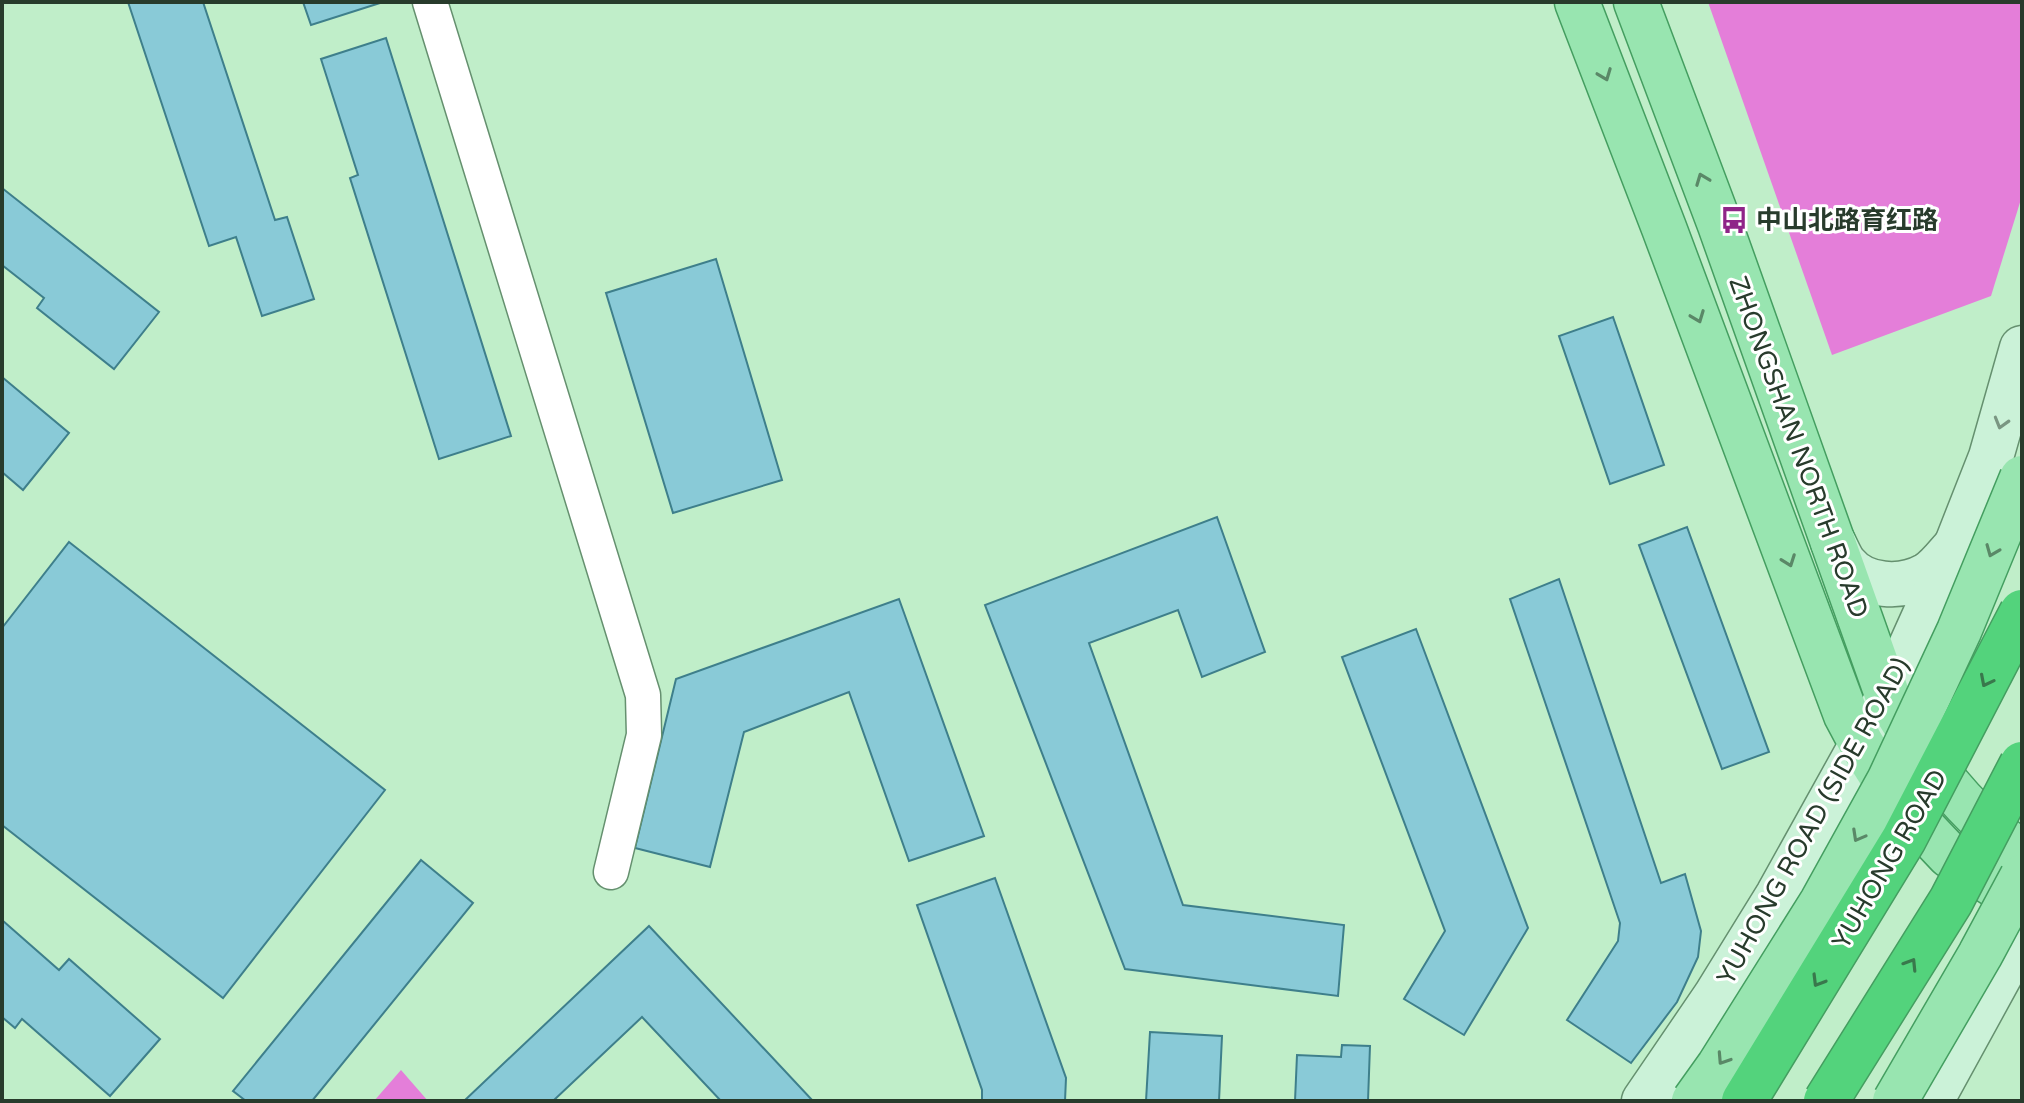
<svg xmlns="http://www.w3.org/2000/svg" width="2024" height="1103" viewBox="0 0 2024 1103" font-family="'Varela Round','Noto Sans SC',sans-serif">
<style>
.forest{fill:#e47ed9}
.building{fill:#89cad7;stroke:#3e7f8b;stroke-width:2}
.lines{fill:none;stroke-linecap:round;stroke-linejoin:round}
.street-casing{stroke:#65906f;stroke-width:37}
.secondary-casing{stroke:#65906f;stroke-width:47}
.primary-casing{stroke:#449e60;stroke-width:47}
.street{stroke:#fff;stroke-width:34}
.secondary{stroke:#cbf2d8;stroke-width:44}
.primary{stroke:#98e5b0;stroke-width:44}
.primary-bridge-casing{stroke:#449e60;stroke-width:47;stroke-linecap:butt}
.highway-bridge-casing{stroke:#449e60;stroke-width:47;stroke-linecap:butt}
.primary-bridge{stroke:#98e5b0;stroke-width:44}
.highway-bridge{stroke:#53d37c;stroke-width:44}
.oneway{stroke:#5a8867}
.oneway2{stroke:#7a9682}
.oneway3{stroke:#39784c}
.labels{text-anchor:middle;stroke-width:6;stroke-linejoin:round;paint-order:stroke}
.poi-label{font-size:26px;font-weight:bold;fill:#283b2c;stroke:#fff;text-anchor:start}
.street-label{font-size:26px;fill:#283b2c;stroke:#fff}
</style>
<rect width="100%" height="100%" fill="#c0eec9"/>
<!-- forest -->
<g class="forest">
<path d="M1708 2H2022V196L1991 296 1832 355Z"/>
<path d="M401 1070 428 1101H374Z"/>
</g>
<!-- building -->
<g class="building">
<path d="M128 2H203L275 220 287 217 314 299 262 316 236 237 209 246Z"/>
<path d="M303 2H379L380 3 311 25Z"/>
<path d="M386 38 511 436 439 459 350 178 358 175 321 59Z"/>
<path d="M2 188 159 312 114 369 37 308 44 298 2 265Z"/>
<path d="M716 259 782 480 673 513 606 293Z"/>
<path d="M1613 317 1664 465 1610 484 1559 336Z"/>
<path d="M2 377 69 433 23 490 2 472Z"/>
<path d="M1217 517 1265 652 1202 677 1178 610 1089 643 1183 905 1344 925 1338 996 1125 969 985 605Z"/>
<path d="M1687 527 1769 752 1722 769 1639 545Z"/>
<path d="M69 542 385 790 223 998 2 825V628Z"/>
<path d="M1559 579 1661 883 1685 874 1701 931 1698 957 1677 1002 1631 1063 1567 1020 1618 941 1620 923 1510 599Z"/>
<path d="M899 599 984 836 909 861 849 692 744 732 710 867 635 848 676 679Z"/>
<path d="M1416 629 1528 928 1464 1035 1404 999 1445 931 1342 657Z"/>
<path d="M421 860 473 903 312 1101H246L233 1091Z"/>
<path d="M995 878 1066 1078 1065 1101H982V1090L917 905Z"/>
<path d="M2 920 59 970 69 959 160 1039 110 1096 22 1019 15 1028 2 1017Z"/>
<path d="M649 926 813 1101H721L642 1017 553 1101H464Z"/>
<path d="M1150 1032 1222 1036 1219 1101H1146Z"/>
<path d="M1342 1045 1370 1046 1368 1101H1295L1297 1055 1341 1057Z"/>
</g>
<g class="lines">
<!-- street casing -->
<g class="street-casing">
<path id="street" d="M430 2 643 695 644 735 611 872"/>
</g>
<!-- secondary casing -->
<g class="secondary-casing">
<g id="secondary">
<path d="M1833 542C1837 549 1840 558 1845 564 1864 588 1902 589 1927 575 1937 569 1946 557 1954 548"/>
<path d="M1644 1101 1715 997 1778 895 1888 697 1956 546 1991 457 2022 348"/>
<path d="M1931 1101 2022 935"/>
</g>
</g>
<!-- primary casing -->
<g class="primary-casing">
<g id="primary">
<path d="M1577 2 1664 228 1846 715 1862 745 1896 799 1949 855 2022 903"/>
<path d="M1636 2 1720 225 1888 697C1923 757 1965 814 2022 853"/>
</g>
</g>
<!-- street -->
<use href="#street" class="street"/>
<!-- secondary -->
<use href="#secondary" class="secondary"/>
<!-- primary -->
<use href="#primary" class="primary"/>
<!-- primary-bridge casing -->
<g class="primary-bridge-casing">
<g id="primary-bridge">
<path d="M1694 1101 1719 1066 1822 902 1889 781 1959 631 2022 478"/>
<path d="M1895 1101 1980 955 2022 877"/>
</g>
</g>
<!-- highway-bridge casing -->
<g class="highway-bridge-casing">
<g id="highway-bridge">
<path d="M1744 1101 1904 839 2022 612"/>
<path d="M1826 1101 1951 901 2022 764"/>
</g>
</g>
<!-- primary-bridge -->
<use href="#primary-bridge" class="primary-bridge"/>
<!-- highway-bridge -->
<use href="#highway-bridge" class="highway-bridge"/>
</g>
<!-- one-way arrows -->
<defs><path id="oneway-chevron" d="M-2-3.5L2.5 0L-2 3.5" fill="none" stroke-width="1.6" stroke-linecap="round" stroke-linejoin="round" transform="scale(2)"/></defs>
<g class="oneway">
<use href="#oneway-chevron" transform="translate(1605 75) rotate(69)"/>
<use href="#oneway-chevron" transform="translate(1702 179) rotate(-111)"/>
<use href="#oneway-chevron" transform="translate(1698 317) rotate(69)"/>
<use href="#oneway-chevron" transform="translate(1992 551) rotate(112)"/>
<use href="#oneway-chevron" transform="translate(1789 561) rotate(70)"/>
<use href="#oneway-chevron" transform="translate(1858 836) rotate(119)"/>
<use href="#oneway-chevron" transform="translate(1723 1059) rotate(123)"/>
</g>
<use class="oneway2" href="#oneway-chevron" transform="translate(2001 423) rotate(106)"/>
<g class="oneway3">
<use href="#oneway-chevron" transform="translate(1986 681) rotate(117)"/>
<use href="#oneway-chevron" transform="translate(1911 964) rotate(-58)"/>
<use href="#oneway-chevron" transform="translate(1818 981) rotate(121)"/>
</g>
<!-- icons -->
<defs>
<g id="bus-bare" transform="scale(2.16)"><path d="M-5-6H5V4H4V6H2V4H-2V6H-4V4H-5ZM-3.5-4V0h7V-4ZM-3.5 1.2v1.5H-2V1.2ZM2 1.2v1.5H3.5V1.2Z" fill="#8f2488" stroke="#fff" stroke-width="2.5" paint-order="stroke"/></g>
</defs>
<g fill-rule="evenodd">
<use href="#bus-bare" x="1734" y="220"/>
</g>
<g class="labels">
<!-- poi labels -->
<g class="poi-label">
<text x="1756" y="229">中山北路育红路</text>
</g>
<!-- street labels -->
<g class="street-label">
<text transform="translate(1799 447) rotate(70)" y="9">ZHONGSHAN NORTH ROAD</text>
<text transform="translate(1813 821) rotate(-61)" y="9">YUHONG ROAD (SIDE ROAD)</text>
<text transform="translate(1889 859) rotate(-60)" y="9">YUHONG ROAD</text>
</g>
</g>
<!-- border -->
<rect width="2024" height="1103" fill="none" stroke="#283b2c" stroke-width="8"/>
</svg>
